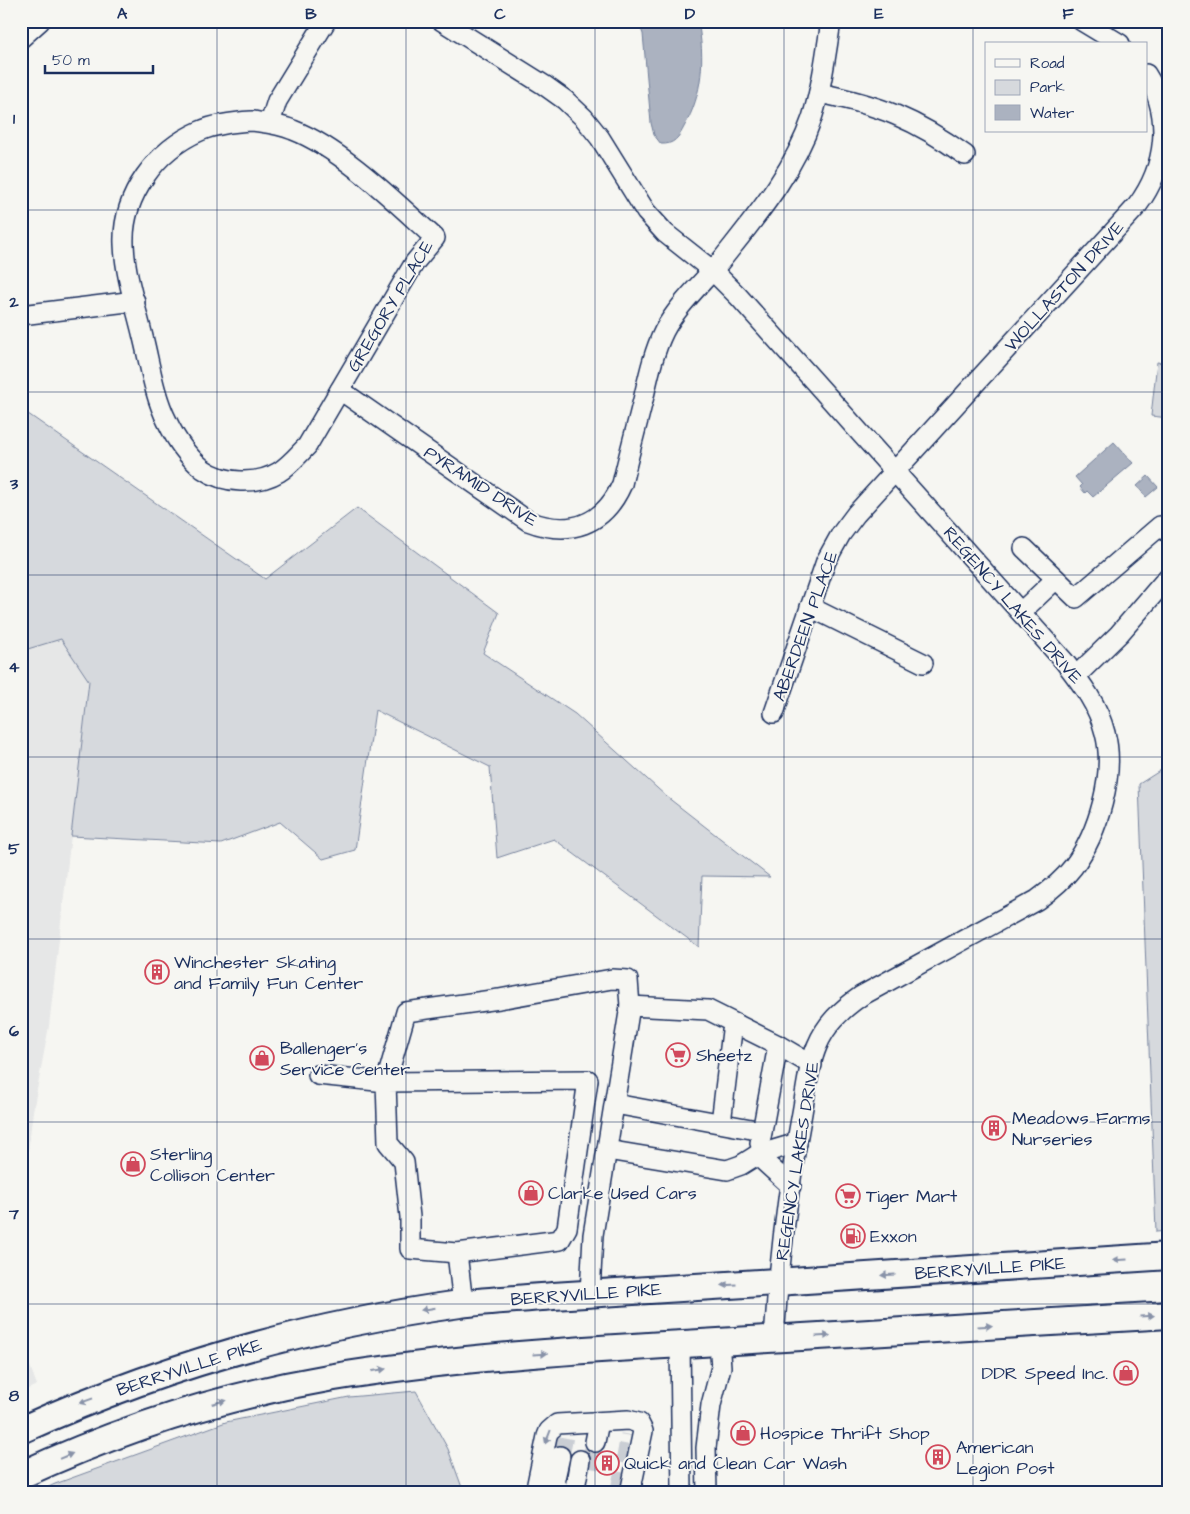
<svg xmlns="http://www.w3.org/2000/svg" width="1190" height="1514" viewBox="0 0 1190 1514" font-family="'Architects Daughter',sans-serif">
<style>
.built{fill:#e6e7e7}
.green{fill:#d6d9dd;stroke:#78849e}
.water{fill:#abb2c0;stroke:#717e99}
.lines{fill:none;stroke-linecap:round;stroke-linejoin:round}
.minor-tunnel{stroke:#caced4;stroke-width:19;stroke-dasharray:19 9;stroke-linecap:butt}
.minor-casing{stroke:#1b2f5e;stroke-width:22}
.highway-casing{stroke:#1b2f5e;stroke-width:30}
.minor{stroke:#f6f6f2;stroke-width:19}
.highway{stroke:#f6f6f2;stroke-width:26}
.oneway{fill:#8892a8}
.grid{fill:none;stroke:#1b2f5e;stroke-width:1;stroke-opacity:0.55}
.labels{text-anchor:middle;stroke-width:4;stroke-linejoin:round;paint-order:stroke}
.street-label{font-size:18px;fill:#1b2f5e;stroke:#f6f6f2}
.poi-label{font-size:18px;fill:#1b2f5e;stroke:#f6f6f2;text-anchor:start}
.neatline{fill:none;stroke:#1b2f5e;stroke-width:2}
.grid-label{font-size:16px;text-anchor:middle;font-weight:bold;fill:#1b2f5e}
</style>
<rect width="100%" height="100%" fill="#f6f6f2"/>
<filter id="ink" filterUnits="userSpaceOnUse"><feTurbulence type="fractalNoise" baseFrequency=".02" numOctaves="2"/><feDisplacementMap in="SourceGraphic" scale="10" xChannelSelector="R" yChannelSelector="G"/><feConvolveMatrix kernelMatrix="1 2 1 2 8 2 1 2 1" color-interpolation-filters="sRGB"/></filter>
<g filter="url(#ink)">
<!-- built -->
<g class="built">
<path d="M21 631 93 645 49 1026 33 1111 21 1208Z"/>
<path d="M21 1342 37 1385 21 1392Z"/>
</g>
<!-- green -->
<g class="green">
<path d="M1157 362 1169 364V418L1151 416Z"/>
<path d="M21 409 265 579 357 508 499 613 483 653 575 714 667 797 770 877 702 876 699 947 554 839 497 858 490 767 375 710 355 850 323 859 280 822 221 844 71 836 89 681 61 639 21 651Z"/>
<path d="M1169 765V1231L1156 1232 1139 784Z"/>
<path d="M416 1391 448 1449 464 1493H36L55 1484 226 1422 349 1397Z"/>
</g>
<!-- water -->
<g class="water">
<path d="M638 21H698C705 58 703 94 684 127 679 137 674 145 661 144L654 135 651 123 643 34Z"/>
<path d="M1114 442 1133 463 1093 497 1087 491 1085 493 1080 487 1082 485 1075 477Z"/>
<path d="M1148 476 1158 487 1146 497 1137 486Z"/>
</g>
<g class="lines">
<!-- minor-tunnel -->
<g class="minor-tunnel">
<path d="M560 1456 564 1436"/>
<path d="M590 1468 595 1442"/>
<path d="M620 1491 630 1435"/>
</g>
<!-- minor casing -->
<g class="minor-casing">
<g id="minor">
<path d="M442 21 544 85 565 100 584 118 600 138 646 212 665 233 713 271 738 296 1064 661C1082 684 1098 705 1105 733 1116 774 1098 834 1073 867 1063 880 1051 890 1037 900L861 996C841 1010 826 1024 817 1046 808 1067 806 1091 802 1113 788 1187 779 1263 774 1339"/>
<path d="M1082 21 1120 44"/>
<path d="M21 38 40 21"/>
<path d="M819 93C879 105 915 119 965 155"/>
<path d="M252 121C266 123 279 124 293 130 342 149 395 202 435 238L415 262 307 446C298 455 290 465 279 472 257 485 224 484 203 469 188 457 175 438 167 421 154 395 150 365 143 337 136 307 125 275 124 244 122 196 156 150 200 131 216 124 234 122 252 121Z"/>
<path d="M270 123 277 101 326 21"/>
<path d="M21 315 135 301"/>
<path d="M340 390 528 521C570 537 604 525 622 484 629 454 637 425 644 396 649 374 654 351 664 331 679 303 704 282 724 257 758 214 794 171 812 118 822 86 826 54 831 21"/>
<path d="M1024 548 1076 598 1160 526 1169 533"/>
<path d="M810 607 923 663"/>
<path d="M1021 612 1056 579"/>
<path d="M1076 676 1119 634 1169 576"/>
<path d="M774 713 826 561 841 534 856 514 1137 206C1166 167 1173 116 1146 74"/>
<path d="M318 1075 386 1082 388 1143 404 1162 410 1217V1249L457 1253 560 1240 567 1228 588 1080 386 1082 406 1012 499 999 612 979 628 980 630 1006"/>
<path d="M615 1104 762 1131"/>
<path d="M721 1123 732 1031 738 1025"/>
<path d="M760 1143 778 1045"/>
<path d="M607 1150 727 1170 741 1165 757 1155 797 1143"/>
<path d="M757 1155 791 1186"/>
<path d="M457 1253 463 1304"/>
<path d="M590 1294 593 1235 630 1006 708 1010 778 1045 812 1065"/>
<path d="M680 1344 682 1493"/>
<path d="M595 1442 599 1422"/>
<path d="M560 1456 554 1483 560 1493"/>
<path d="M535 1493 547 1436 549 1431 557 1424 628 1420 639 1423 643 1431 630 1493"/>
<path d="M572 1493 575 1488 580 1460"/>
<path d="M707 1493 706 1448 711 1405 721 1367 719 1342"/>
</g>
</g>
<!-- highway casing -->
<g class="highway-casing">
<g id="highway">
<path d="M21 1430C160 1367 308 1325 460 1304 491 1300 522 1299 553 1296 628 1291 702 1286 776 1282 907 1274 1038 1265 1169 1256"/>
<path d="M21 1475C118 1430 223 1396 328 1378 457 1357 588 1349 718 1342 869 1333 1019 1324 1169 1315"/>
</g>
</g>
<!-- minor -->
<use href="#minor" class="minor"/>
<!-- highway -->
<use href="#highway" class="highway"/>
</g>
<!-- one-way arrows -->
<defs><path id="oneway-solid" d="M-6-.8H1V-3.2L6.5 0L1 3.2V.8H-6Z" transform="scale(1.25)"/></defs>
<g class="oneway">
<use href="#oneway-solid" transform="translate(1120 1260) rotate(176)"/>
<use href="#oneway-solid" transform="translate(888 1275) rotate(176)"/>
<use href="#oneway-solid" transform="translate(729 1285) rotate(177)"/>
<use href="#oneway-solid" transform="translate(428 1309) rotate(171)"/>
<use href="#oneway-solid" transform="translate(1147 1316) rotate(-4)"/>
<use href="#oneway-solid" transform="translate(985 1326) rotate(-4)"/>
<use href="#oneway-solid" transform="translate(823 1336) rotate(-3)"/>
<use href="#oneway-solid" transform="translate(540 1354) rotate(-4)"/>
<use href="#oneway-solid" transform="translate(379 1370) rotate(-9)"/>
<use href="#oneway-solid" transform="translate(86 1401) rotate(160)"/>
<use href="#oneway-solid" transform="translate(219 1402) rotate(-15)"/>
<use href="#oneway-solid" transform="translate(548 1437) rotate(111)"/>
<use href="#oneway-solid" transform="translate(66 1456) rotate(-22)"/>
</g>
</g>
<!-- grid -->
<path class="grid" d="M217 21V1493M406 21V1493M595 21V1493M784 21V1493M973 21V1493M21 210H1169M21 392H1169M21 575H1169M21 757H1169M21 939H1169M21 1122H1169M21 1304H1169"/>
<!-- icons -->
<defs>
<g id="building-ring" transform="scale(1.25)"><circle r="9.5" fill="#f6f6f2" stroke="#d1495b" stroke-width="1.5"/><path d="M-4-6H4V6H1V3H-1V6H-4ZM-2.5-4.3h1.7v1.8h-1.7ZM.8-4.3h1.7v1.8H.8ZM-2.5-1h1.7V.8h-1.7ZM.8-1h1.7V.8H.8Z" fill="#d1495b"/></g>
<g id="supermarket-ring" transform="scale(1.25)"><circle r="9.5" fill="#f6f6f2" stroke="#d1495b" stroke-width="1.5"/><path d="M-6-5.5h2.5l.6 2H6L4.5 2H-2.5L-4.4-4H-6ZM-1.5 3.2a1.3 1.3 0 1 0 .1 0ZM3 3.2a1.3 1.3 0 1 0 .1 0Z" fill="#d1495b"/></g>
<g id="shop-ring" transform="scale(1.25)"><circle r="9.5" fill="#f6f6f2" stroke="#d1495b" stroke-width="1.5"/><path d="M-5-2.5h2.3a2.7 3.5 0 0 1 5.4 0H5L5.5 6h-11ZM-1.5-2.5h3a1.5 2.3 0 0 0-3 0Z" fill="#d1495b"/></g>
<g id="fuel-ring" transform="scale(1.25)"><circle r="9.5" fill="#f6f6f2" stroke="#d1495b" stroke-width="1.5"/><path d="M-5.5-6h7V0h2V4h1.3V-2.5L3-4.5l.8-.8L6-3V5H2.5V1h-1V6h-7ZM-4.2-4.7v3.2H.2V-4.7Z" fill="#d1495b"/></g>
</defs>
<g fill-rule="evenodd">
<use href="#building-ring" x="157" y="972"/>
<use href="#supermarket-ring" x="678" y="1055"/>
<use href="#shop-ring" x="262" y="1058"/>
<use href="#building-ring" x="994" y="1128"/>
<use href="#shop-ring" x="133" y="1164"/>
<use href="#shop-ring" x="531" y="1193"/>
<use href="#supermarket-ring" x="848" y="1196"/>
<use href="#fuel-ring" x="853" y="1236"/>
<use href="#shop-ring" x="1126" y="1373"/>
<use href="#shop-ring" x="743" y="1433"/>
<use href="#building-ring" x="938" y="1457"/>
<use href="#building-ring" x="607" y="1463"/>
</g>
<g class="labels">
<!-- street labels -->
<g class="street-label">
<text transform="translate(1064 286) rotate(-48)" y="6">WOLLASTON DRIVE</text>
<text transform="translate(390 306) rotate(-59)" y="6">GREGORY PLACE</text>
<text transform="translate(481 486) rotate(33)" y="6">PYRAMID DRIVE</text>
<text transform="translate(1013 605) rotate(49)" y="6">REGENCY LAKES DRIVE</text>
<text transform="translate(805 626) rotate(-70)" y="6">ABERDEEN PLACE</text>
<text transform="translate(797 1161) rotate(-81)" y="6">REGENCY LAKES DRIVE</text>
<text transform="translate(990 1268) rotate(-4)" y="6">BERRYVILLE PIKE</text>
<text transform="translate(586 1294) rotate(-4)" y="6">BERRYVILLE PIKE</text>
<text transform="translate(189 1367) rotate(-18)" y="6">BERRYVILLE PIKE</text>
</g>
<!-- poi labels -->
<g class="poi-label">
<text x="174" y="968">Winchester Skating<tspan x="174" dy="21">and Family Fun Center</tspan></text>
<text x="280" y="1054">Ballenger's<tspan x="280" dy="21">Service Center</tspan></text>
<text x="696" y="1061">Sheetz</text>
<text x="1012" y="1124">Meadows Farms<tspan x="1012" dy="21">Nurseries</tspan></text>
<text x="150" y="1160">Sterling<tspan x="150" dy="21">Collison Center</tspan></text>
<text x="548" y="1199">Clarke Used Cars</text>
<text x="866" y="1202">Tiger Mart</text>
<text x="870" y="1242">Exxon</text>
<text x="1108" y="1379" text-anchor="end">DDR Speed Inc.</text>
<text x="760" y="1439">Hospice Thrift Shop</text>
<text x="956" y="1453">American<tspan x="956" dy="21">Legion Post</tspan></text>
<text x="624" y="1469">Quick and Clean Car Wash</text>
</g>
</g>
<!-- margin -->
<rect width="1190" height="1514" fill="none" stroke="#f6f6f2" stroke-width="55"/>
<!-- legend -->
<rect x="985" y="42" width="162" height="90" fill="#f6f6f2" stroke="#9ea6b7"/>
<rect x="995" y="59" width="25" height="8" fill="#f6f6f2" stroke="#9ea6b7"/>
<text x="1030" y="68" font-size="15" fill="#1b2f5e">Road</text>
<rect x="995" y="80" width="25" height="15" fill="#d6d9dd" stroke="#9ea6b7"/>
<text x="1030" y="92" font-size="15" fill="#1b2f5e">Park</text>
<rect x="995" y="105" width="25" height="15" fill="#abb2c0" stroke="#9ea6b7"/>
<text x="1030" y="118" font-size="15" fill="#1b2f5e">Water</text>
<!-- scale -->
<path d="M45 65v8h108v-8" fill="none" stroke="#1b2f5e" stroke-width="2.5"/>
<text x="52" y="65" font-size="15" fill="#1b2f5e" stroke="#f6f6f2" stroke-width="4" paint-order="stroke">50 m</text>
<rect x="28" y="28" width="1134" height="1458" class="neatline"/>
<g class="grid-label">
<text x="122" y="19">A</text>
<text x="311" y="19">B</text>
<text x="500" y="19">C</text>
<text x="690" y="19">D</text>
<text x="879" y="19">E</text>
<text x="1068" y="19">F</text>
<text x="14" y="124">1</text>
<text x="14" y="307">2</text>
<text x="14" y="489">3</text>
<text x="14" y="672">4</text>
<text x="14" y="854">5</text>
<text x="14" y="1036">6</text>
<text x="14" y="1219">7</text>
<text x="14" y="1401">8</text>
</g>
</svg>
